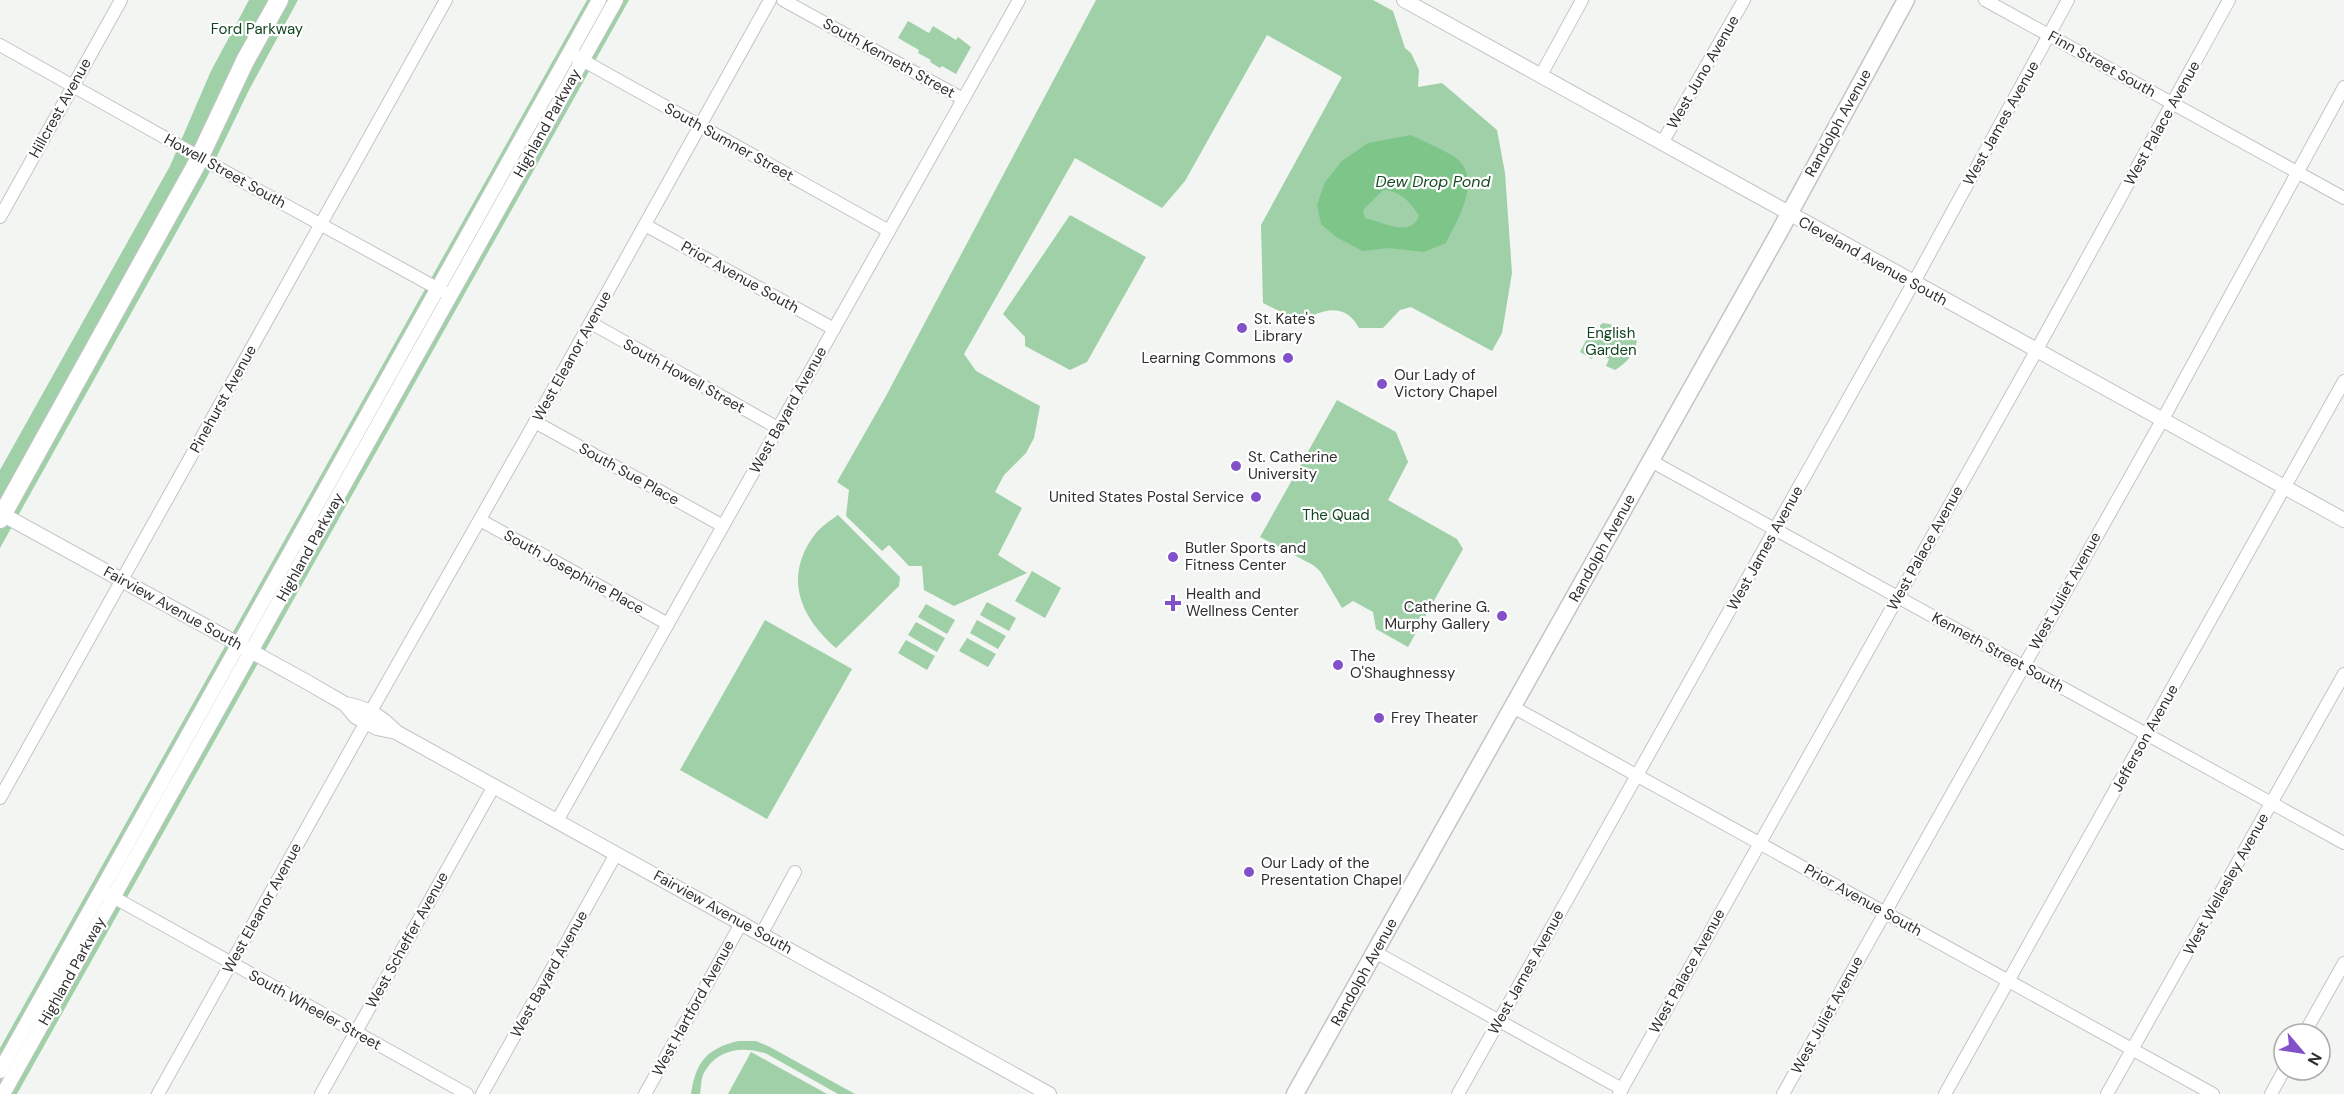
<svg xmlns="http://www.w3.org/2000/svg" width="2344" height="1094" viewBox="0 0 2344 1094" font-family="'DM Sans',sans-serif">
<style>
.green{fill:#a0d0a7}
.water{fill:#7ec58a;fill-rule:evenodd}
.lines{fill:none;stroke-linecap:round;stroke-linejoin:round}
.minor-casing{stroke:#c2c5c3;stroke-width:14}
.tertiary-casing{stroke:#c2c5c3;stroke-width:16}
.secondary-casing{stroke:#c2c5c3;stroke-width:19}
.primary-casing{stroke:#c2c5c3;stroke-width:20}
.minor{stroke:#fff;stroke-width:12}
.tertiary{stroke:#fff;stroke-width:14}
.secondary{stroke:#fff;stroke-width:16}
.primary{stroke:#fff;stroke-width:18}
.poi-dot{fill:#8251ca;stroke:#fff;stroke-width:2}
.labels{text-anchor:middle;stroke-width:4.5;stroke-linejoin:round;paint-order:stroke}
.park-label{font-size:15px;fill:#11451f;stroke:#fff}
.street-label{font-size:15px;fill:#2e2f2e;stroke:#fff}
.poi-label{font-size:15px;fill:#2e2f2e;stroke:#fff;text-anchor:start}
.water-label{font-size:16px;font-style:italic;fill:#184a24;stroke:#fff}
</style>
<rect width="100%" height="100%" fill="#f2f5f2"/>
<!-- green -->
<g class="green">
<path d="M249 0H298L249 90 206 179 0 548V470L170 166 211 71Z"/>
<path d="M587 0H629L17 1094H0V1048Z"/>
<path d="M1096 0H1373L1393 11 1405 48 1411 53 1419 70 1418 87 1442 83 1497 130 1505 173 1512 273 1502 333 1492 351 1411 307 1400 310 1383 328H1359C1345 302 1322 309 1301 322L1263 303 1261 225 1342 77 1267 35 1185 181 1162 208 1075 158 964 354 976 371 1040 406 1034 438 1026 453 1004 475 995 492 1022 508 998 555 1027 573 954 606 924 590 922 566H909L889 545 882 551 846 516 849 490 837 482 886 396Z"/>
<path d="M908 21 929 33 933 26 956 40 958 37 971 47 956 74 942 66 940 68 930 62 931 60 918 53 919 50 898 38Z"/>
<path d="M1070 215 1146 257 1087 362 1070 370 1025 346V337L1003 314Z"/>
<path d="M1603 323C1616 324 1628 332 1637 341 1634 354 1627 363 1615 370L1606 366 1609 359 1596 352 1592 359 1580 352 1586 340 1596 335 1600 329V325Z"/>
<path d="M1337 400 1396 432 1408 462 1388 500 1457 539 1463 549 1408 647 1376 629 1373 612 1353 601 1342 608 1320 571 1313 565 1260 537Z"/>
<path d="M838 515 900 577 899 586 836 648C799 616 783 575 816 533 822 526 831 520 838 515Z"/>
<path d="M1032 571 1061 588 1045 618 1015 601Z"/>
<path d="M987 602 1016 618 1009 631 980 615Z"/>
<path d="M926 604 955 620 947 634 918 617Z"/>
<path d="M765 620 852 669 767 819 680 770Z"/>
<path d="M977 620 1006 636 998 649 970 633Z"/>
<path d="M916 622 945 638 937 652 908 635Z"/>
<path d="M967 638 996 654 988 667 959 651Z"/>
<path d="M906 640 935 656 927 670 898 653Z"/>
<path d="M738 1041H756L770 1047 855 1094H838L767 1054C743 1045 715 1049 703 1075 701 1080 701 1088 700 1094H691C696 1062 706 1049 738 1041Z"/>
<path d="M751 1052 827 1094H728Z"/>
</g>
<!-- water -->
<path class="water" d="M1411 135C1425 142 1440 148 1453 156 1485 176 1458 219 1446 243L1424 252 1389 248 1363 251 1336 237 1321 224 1317 205 1325 182 1342 161 1368 143ZM1383 190C1399 190 1412 203 1419 216 1410 239 1381 221 1365 218L1363 210Z"/>
<g class="lines">
<!-- minor casing -->
<g class="minor-casing">
<g id="minor">
<path d="M783 0 963 99"/>
<path d="M1985 0 2344 198"/>
<path d="M0 45 258 190 444 292"/>
<path d="M575 56 889 231"/>
<path d="M1541 75 1582 0"/>
<path d="M1662 143 1744 0"/>
<path d="M0 217 121 0"/>
<path d="M645 225 834 329"/>
<path d="M591 323 778 428"/>
<path d="M535 422 723 526"/>
<path d="M1651 461 2344 843"/>
<path d="M480 520 668 624"/>
<path d="M1513 707 2213 1094"/>
<path d="M371 711 530 431 770 0"/>
<path d="M0 798 446 0"/>
<path d="M557 821 1019 0"/>
<path d="M106 893 467 1094"/>
<path d="M762 933 795 872"/>
<path d="M1375 952 1622 1089"/>
<path d="M2304 1034 2344 963"/>
<path d="M158 1094 366 722"/>
<path d="M321 1094 494 786"/>
<path d="M482 1094 616 854"/>
<path d="M645 1094 742 922"/>
<path d="M1458 1094 1920 271 2068 0"/>
<path d="M1619 1094 2030 362 2229 0"/>
<path d="M1783 1094 2169 408 2344 87"/>
<path d="M1945 1094 2344 381"/>
<path d="M2107 1094 2344 674"/>
<path d="M2271 1094 2284 1070"/>
</g>
</g>
<!-- tertiary casing -->
<g class="tertiary-casing">
<g id="tertiary">
<path d="M1404 0 2344 520"/>
<path d="M0 513 307 682 345 704 356 717 366 722 377 728 396 732"/>
<path d="M345 704C367 708 381 716 396 732L1049 1094"/>
<path d="M0 1071 599 0"/>
<path d="M3 1094 616 0"/>
</g>
</g>
<!-- secondary casing -->
<g class="secondary-casing">
<path id="secondary" d="M1295 1094 1777 236 1906 0"/>
</g>
<!-- primary casing -->
<g class="primary-casing">
<path id="primary" d="M0 519 195 167 245 61 279 0"/>
</g>
<!-- minor -->
<use href="#minor" class="minor"/>
<!-- tertiary -->
<use href="#tertiary" class="tertiary"/>
<!-- secondary -->
<use href="#secondary" class="secondary"/>
<!-- primary -->
<use href="#primary" class="primary"/>
</g>
<!-- markers -->
<g class="poi-dot">
<circle cx="1242" cy="328" r="6"/>
<circle cx="1288" cy="358" r="6"/>
<circle cx="1382" cy="384" r="6"/>
<circle cx="1236" cy="466" r="6"/>
<circle cx="1256" cy="497" r="6"/>
<circle cx="1173" cy="557" r="6"/>
<path d="M1170 594h6v6h6v6h-6v6h-6v-6h-6v-6h6z"/>
<circle cx="1502" cy="616" r="6"/>
<circle cx="1338" cy="665" r="6"/>
<circle cx="1379" cy="718" r="6"/>
<circle cx="1249" cy="872" r="6"/>
</g>
<g class="labels">
<!-- park labels -->
<g class="park-label">
<text x="257" y="34">Ford Parkway</text>
<text x="1611" y="338">English<tspan x="1611" dy="17">Garden</tspan></text>
<text x="1336" y="520">The Quad</text>
</g>
<!-- street labels -->
<g class="street-label">
<text transform="translate(889 58) rotate(29)" y="5">South Kenneth Street</text>
<text transform="translate(2102 64) rotate(29)" y="5">Finn Street South</text>
<text transform="translate(1703 72) rotate(-60)" y="5">West Juno Avenue</text>
<text transform="translate(60 108) rotate(-61)" y="5">Hillcrest Avenue</text>
<text transform="translate(547 123) rotate(-61)" y="5">Highland Parkway</text>
<text transform="translate(1838 123) rotate(-61)" y="5">Randolph Avenue</text>
<text transform="translate(2001 123) rotate(-61)" y="5">West James Avenue</text>
<text transform="translate(2162 123) rotate(-61)" y="5">West Palace Avenue</text>
<text transform="translate(729 142) rotate(29)" y="5">South Sumner Street</text>
<text transform="translate(225 171) rotate(29)" y="5">Howell Street South</text>
<text transform="translate(1873 261) rotate(29)" y="5">Cleveland Avenue South</text>
<text transform="translate(740 277) rotate(29)" y="5">Prior Avenue South</text>
<text transform="translate(572 356) rotate(-61)" y="5">West Eleanor Avenue</text>
<text transform="translate(684 376) rotate(29)" y="5">South Howell Street</text>
<text transform="translate(223 399) rotate(-61)" y="5">Pinehurst Avenue</text>
<text transform="translate(788 410) rotate(-61)" y="5">West Bayard Avenue</text>
<text transform="translate(629 474) rotate(29)" y="5">South Sue Place</text>
<text transform="translate(310 547) rotate(-61)" y="5">Highland Parkway</text>
<text transform="translate(1602 548) rotate(-61)" y="5">Randolph Avenue</text>
<text transform="translate(1765 548) rotate(-61)" y="5">West James Avenue</text>
<text transform="translate(1925 548) rotate(-61)" y="5">West Palace Avenue</text>
<text transform="translate(574 572) rotate(29)" y="5">South Josephine Place</text>
<text transform="translate(2065 591) rotate(-61)" y="5">West Juliet Avenue</text>
<text transform="translate(173 608) rotate(29)" y="5">Fairview Avenue South</text>
<text transform="translate(1998 652) rotate(29)" y="5">Kenneth Street South</text>
<text transform="translate(2145 738) rotate(-61)" y="5">Jefferson Avenue</text>
<text transform="translate(2226 884) rotate(-61)" y="5">West Wellesley Avenue</text>
<text transform="translate(1863 900) rotate(29)" y="5">Prior Avenue South</text>
<text transform="translate(262 908) rotate(-61)" y="5">West Eleanor Avenue</text>
<text transform="translate(723 912) rotate(29)" y="5">Fairview Avenue South</text>
<text transform="translate(407 940) rotate(-61)" y="5">West Scheffer Avenue</text>
<text transform="translate(72 971) rotate(-61)" y="5">Highland Parkway</text>
<text transform="translate(1687 971) rotate(-61)" y="5">West Palace Avenue</text>
<text transform="translate(1364 972) rotate(-61)" y="5">Randolph Avenue</text>
<text transform="translate(1526 972) rotate(-61)" y="5">West James Avenue</text>
<text transform="translate(549 974) rotate(-61)" y="5">West Bayard Avenue</text>
<text transform="translate(693 1008) rotate(-61)" y="5">West Hartford Avenue</text>
<text transform="translate(315 1010) rotate(29)" y="5">South Wheeler Street</text>
<text transform="translate(1827 1015) rotate(-61)" y="5">West Juliet Avenue</text>
</g>
<!-- poi labels -->
<g class="poi-label">
<text x="1254" y="324">St. Kate's<tspan x="1254" dy="17">Library</tspan></text>
<text x="1276" y="363" text-anchor="end">Learning Commons</text>
<text x="1394" y="380">Our Lady of<tspan x="1394" dy="17">Victory Chapel</tspan></text>
<text x="1248" y="462">St. Catherine<tspan x="1248" dy="17">University</tspan></text>
<text x="1244" y="502" text-anchor="end">United States Postal Service</text>
<text x="1185" y="553">Butler Sports and<tspan x="1185" dy="17">Fitness Center</tspan></text>
<text x="1186" y="599">Health and<tspan x="1186" dy="17">Wellness Center</tspan></text>
<text x="1490" y="612" text-anchor="end">Catherine G.<tspan x="1490" dy="17">Murphy Gallery</tspan></text>
<text x="1350" y="661">The<tspan x="1350" dy="17">O'Shaughnessy</tspan></text>
<text x="1391" y="723">Frey Theater</text>
<text x="1261" y="868">Our Lady of the<tspan x="1261" dy="17">Presentation Chapel</tspan></text>
</g>
<!-- water labels -->
<g class="water-label">
<text x="1433" y="187">Dew Drop Pond</text>
</g>
</g>
<!-- north arrow -->
<g transform="translate(2302 1052) rotate(119)"><circle r="28" fill="#ffffff" stroke="#abacab" stroke-width="1.5"/>
<path d="M0-4.5L10 22L0 15L-10 22Z" fill="#8251ca"/>
<text y="-9" font-size="16" font-weight="bold" text-anchor="middle" fill="#2e2f2e">N</text>
</g>
</svg>
